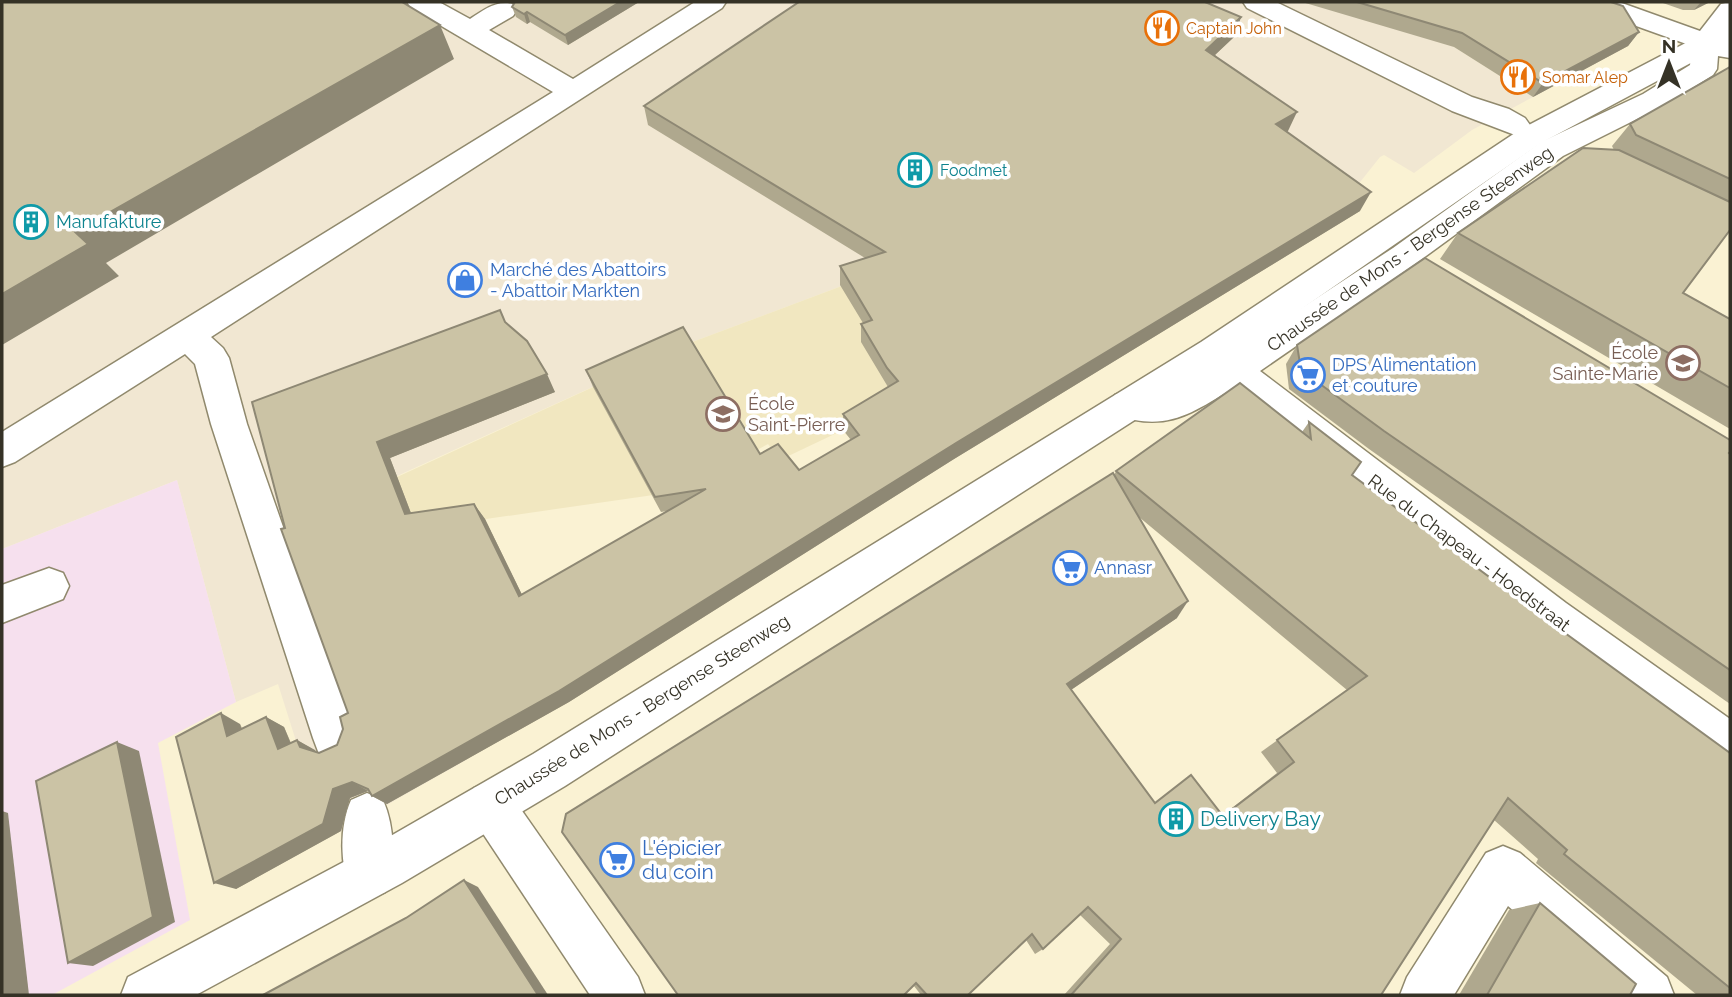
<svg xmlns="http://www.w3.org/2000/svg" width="1732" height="997" viewBox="0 0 1732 997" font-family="Raleway,sans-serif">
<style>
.commercial{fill:#f1e7d2}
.industrial{fill:#f6e0ee}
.built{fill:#f1e7c0}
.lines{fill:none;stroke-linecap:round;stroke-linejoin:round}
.minor-casing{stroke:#90896d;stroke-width:3}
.major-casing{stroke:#90896d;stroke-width:3}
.minor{fill:#fff;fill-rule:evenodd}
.major{fill:#fff;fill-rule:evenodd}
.wall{fill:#afa88e;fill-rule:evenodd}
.shaded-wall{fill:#8e8874}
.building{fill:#cbc3a5;stroke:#8e8874;stroke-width:2}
.labels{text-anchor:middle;stroke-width:7;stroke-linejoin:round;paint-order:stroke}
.far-food-label{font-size:16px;fill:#c56008;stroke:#fff;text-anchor:start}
.far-culture-label{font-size:16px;fill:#0d838f;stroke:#fff;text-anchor:start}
.culture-label{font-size:18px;fill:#0d838f;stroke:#fff;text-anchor:start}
.street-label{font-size:18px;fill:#353226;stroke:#fff}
.shop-label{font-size:18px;fill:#366cbe;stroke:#fff;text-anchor:start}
.education-label{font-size:18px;fill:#785e54;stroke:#fff;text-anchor:end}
.near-culture-label{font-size:21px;fill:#0d838f;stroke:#fff;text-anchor:start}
.near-shop-label{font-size:21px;fill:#366cbe;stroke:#fff;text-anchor:start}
</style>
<rect width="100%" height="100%" fill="#faf2d3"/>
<!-- commercial -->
<path class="commercial" d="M2 2H1383L1533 97 1472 130 1414 173 1384 155 1380 157 1345 201 1044 404 988 439 939 388 871 275 687 344 397 476 442 701 468 759 327 839 278 684 236 702 177 480 2 549Z"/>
<!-- industrial -->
<path class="industrial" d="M177 480 236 702 158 743 190 920 52 995H2V549Z"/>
<!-- built -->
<path class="built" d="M871 275 898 399 865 457 843 430 780 460 768 444 731 464 709 487 417 529 397 477 687 344Z"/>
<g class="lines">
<!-- minor casing -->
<g class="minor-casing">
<g id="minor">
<path d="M407 2H439L470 19C484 10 496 0 513 4L517 10 513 16 489 30 573 79 695 2H726L722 8 211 337 223 348 229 358 247 424 357 738 351 754 335 760 319 754 313 738 211 424 195 364 185 354 15 462 2 467V432L553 92 411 8Z"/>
<path d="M1243 2H1276L1472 97 1509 109 1525 118 1530 125 1525 132 1515 135 1452 111 1247 8Z"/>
<path d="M1582 2H1619L1700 31 1721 4 1730 2V28L1722 39 1730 41V58L1718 56 1717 69 1713 75 1663 106 1563 156 1415 264 1260 371 1566 603 1730 719V768L1714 762 1536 631 1232 389C1190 414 1167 432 1115 415L1110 405 1115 395 1128 390 1167 392 1209 368 1200 355 1205 345 1217 341 1236 351 1393 248 1541 142 1643 94 1690 65 1692 46 1586 8Z"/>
<path d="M49 568 63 573 69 586 63 599 2 623V585Z"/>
<path d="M490 781 506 788 638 977 645 995H590L474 820 467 804 474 788Z"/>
<path d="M367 793 383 800C395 827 396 865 385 892L368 899 351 892C340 865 339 827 351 800Z"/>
<path d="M1503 846 1520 853 1667 977 1674 995H1611L1508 906 1454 995H1400L1407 977 1486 853Z"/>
</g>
</g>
<!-- major casing -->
<g class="major-casing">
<path id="major" d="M1730 23V42L1541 143 1225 362 565 786 402 883 196 995H121L128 977 368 849 533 754 1201 342 1521 129 1720 25Z"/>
</g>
<!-- minor -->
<use href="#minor" class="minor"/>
<!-- major -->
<use href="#major" class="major"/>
</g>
<!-- wall -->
<g class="wall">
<path d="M514 2H639L568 45 530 22 527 24 516 17 512 7Z"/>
<path d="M1302 2H1611L1639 32 1628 46 1533 97 1454 47Z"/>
<path d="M1660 2H1710L1694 10H1683Z"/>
<path d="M1241 17 1234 37 1215 55 1288 131 1287 132 1360 211 954 459 569 702 387 804 372 796 368 791 350 798 341 831 236 889 240 724 242 728 266 717 284 727 291 743 297 740 319 753 337 745 348 713 285 528 505 322 555 392 390 458 411 513 474 504 485 519 522 595 667 511 661 512 593 387 586 370 760 454 799 470 851 440 843 430V414L888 387 861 342V324L863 323 840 285V266L865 258 648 125 644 106Z"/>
<path d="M1730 67V230L1683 293 1730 319V429L1440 259 1458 233 1614 150 1612 146 1630 124Z"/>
<path d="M1297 345 1730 454V704L1369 449 1289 389 1286 364Z"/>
<path d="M1309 422 1352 475 1543 617 1730 753V995H1697L1536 863 1538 859 1494 820 1381 995H1064L1110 944 1079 914 1043 949 1035 954 1026 940 968 995H921L914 986 1116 471 1302 432ZM1139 517 1347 690 1261 752 1277 773 1223 815 1155 803 1071 690 1177 618Z"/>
<path d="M1540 903 1630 995H1459L1509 910Z"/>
</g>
<!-- shaded-wall -->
<g class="shaded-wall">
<path d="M620 2H639L568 45 565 35Z"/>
<path d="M1701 2H1710L1694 10Z"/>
<path d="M527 12 530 22 527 24 524 14Z"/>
<path d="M1241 17 1234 37 1200 69 1206 50Z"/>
<path d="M440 25 454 59 106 263 119 276 2 345V294L75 232Z"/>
<path d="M1639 32 1628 46 1533 97 1543 83Z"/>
<path d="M1297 112 1288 131 1267 143 1276 124Z"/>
<path d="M1371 192 1360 211 954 459 569 702 387 804 372 796Z"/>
<path d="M547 374 555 392 390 458 417 529 405 514 377 442Z"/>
<path d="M474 504 485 519 529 609 519 596Z"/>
<path d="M1188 601 1177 618 1059 698 1067 684Z"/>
<path d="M221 713 240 724 246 746 227 736Z"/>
<path d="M266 717 284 727 297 759 278 749Z"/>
<path d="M297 740 315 750 318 756 300 747Z"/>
<path d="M117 742 139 751 175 922 93 966 68 963Z"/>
<path d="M352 782 368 791 350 798 341 831 236 889 214 883 333 789Z"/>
<path d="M2 811 8 813 29 995H2Z"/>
<path d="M464 880 478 887 548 995H538Z"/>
</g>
<!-- building -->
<g class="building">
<path d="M2 2H402L440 25 75 232 88 244 2 294Z"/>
<path d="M515 2H620L565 35 527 12 524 14 512 7Z"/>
<path d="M799 2H1205L1241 17 1206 50 1297 112 1276 124 1371 192 956 443 559 691 372 796 368 789 352 782 333 789 323 824 214 883 176 737 221 713 227 736 266 717 278 749 297 740 300 747 319 753 337 745 343 729 340 717 348 713 281 529 285 528 252 402 500 310 505 322 527 341 547 374 377 442 405 514 474 504 519 596 706 489 655 497 586 370 683 327 760 454 778 444 799 470 859 435 843 414 898 381 887 368 861 324 872 320 840 266 885 252 644 106Z"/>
<path d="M1357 2H1611L1623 6 1639 32 1543 83 1462 33Z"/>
<path d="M1730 67V179L1636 135 1630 124Z"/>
<path d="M1583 148 1619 150 1730 202V230L1683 293 1730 319V388L1458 233Z"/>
<path d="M1425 258 1730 440V452L1729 453 1730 454V670L1384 431 1301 370 1297 345Z"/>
<path d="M1240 383 1311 439 1309 422 1361 462 1352 475 1543 617 1730 753V988L1564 854 1567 850 1508 798 1381 995H1071L1121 939 1088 907 1043 949 1032 934 968 995H927L916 983 904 995H678L562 832 566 814 1113 473 1188 601 1067 684 1155 803 1191 775 1223 816 1294 762 1277 740 1367 676 1116 471Z"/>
<path d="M117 742 153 917 68 963 36 781Z"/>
<path d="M464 880 538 995H263L406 918Z"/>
<path d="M1540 903 1636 984 1630 995H1487Z"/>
</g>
<!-- icons -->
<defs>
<g id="restaurant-ring" transform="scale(1.75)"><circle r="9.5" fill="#fff" stroke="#e8710a" stroke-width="1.5"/><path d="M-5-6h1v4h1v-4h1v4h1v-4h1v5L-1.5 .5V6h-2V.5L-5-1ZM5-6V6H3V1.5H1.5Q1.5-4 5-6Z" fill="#e8710a"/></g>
<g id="building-ring" transform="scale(1.75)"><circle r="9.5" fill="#fff" stroke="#0f9aa8" stroke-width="1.5"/><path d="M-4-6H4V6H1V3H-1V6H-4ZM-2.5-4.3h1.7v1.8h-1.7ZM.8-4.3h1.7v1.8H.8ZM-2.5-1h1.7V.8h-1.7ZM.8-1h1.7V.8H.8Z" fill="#0f9aa8"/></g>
<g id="shop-ring" transform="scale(1.75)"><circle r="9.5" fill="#fff" stroke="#3f7fe0" stroke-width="1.5"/><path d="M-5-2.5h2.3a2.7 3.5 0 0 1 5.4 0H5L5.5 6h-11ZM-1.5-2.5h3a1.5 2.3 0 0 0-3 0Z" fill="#3f7fe0"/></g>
<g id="school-ring" transform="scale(1.75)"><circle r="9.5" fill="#fff" stroke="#8d6e63" stroke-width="1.5"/><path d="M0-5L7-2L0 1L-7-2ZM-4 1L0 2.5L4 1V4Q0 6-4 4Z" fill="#8d6e63"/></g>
<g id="supermarket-ring" transform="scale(1.75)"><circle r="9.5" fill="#fff" stroke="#3f7fe0" stroke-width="1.5"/><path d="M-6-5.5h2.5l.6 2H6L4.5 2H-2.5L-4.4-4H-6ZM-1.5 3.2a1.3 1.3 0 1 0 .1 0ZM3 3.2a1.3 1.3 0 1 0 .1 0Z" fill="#3f7fe0"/></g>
</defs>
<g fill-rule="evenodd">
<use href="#restaurant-ring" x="1162" y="28"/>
<use href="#restaurant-ring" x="1518" y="77"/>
<use href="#building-ring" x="915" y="170"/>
<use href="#building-ring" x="31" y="222"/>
<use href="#shop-ring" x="465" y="280"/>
<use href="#school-ring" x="1683" y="363"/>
<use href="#supermarket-ring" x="1308" y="375"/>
<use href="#school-ring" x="723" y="414"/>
<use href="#supermarket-ring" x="1070" y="568"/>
<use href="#building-ring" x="1176" y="819"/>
<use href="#supermarket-ring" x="617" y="860"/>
</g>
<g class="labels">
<!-- far-food labels -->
<g class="far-food-label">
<text x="1186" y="34">Captain John</text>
<text x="1542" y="83">Somar Alep</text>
</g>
<!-- far-culture labels -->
<g class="far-culture-label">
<text x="940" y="176">Foodmet</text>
</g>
<!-- culture labels -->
<g class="culture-label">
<text x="56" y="228">Manufakture</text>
</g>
<!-- street labels -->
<g class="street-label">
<text transform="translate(1410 249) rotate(-35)" y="6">Chaussée de Mons - Bergense Steenweg</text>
<text transform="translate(1469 553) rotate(37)" y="6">Rue du Chapeau - Hoedstraat</text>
<text transform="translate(642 710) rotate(-32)" y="6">Chaussée de Mons - Bergense Steenweg</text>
</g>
<!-- shop labels -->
<g class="shop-label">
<text x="490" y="276">Marché des Abattoirs<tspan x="490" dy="21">- Abattoir Markten</tspan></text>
<text x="1332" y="371">DPS Alimentation<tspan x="1332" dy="21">et couture</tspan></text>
<text x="1094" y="574">Annasr</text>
</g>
<!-- education labels -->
<g class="education-label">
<text x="1658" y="359">École<tspan x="1658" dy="21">Sainte-Marie</tspan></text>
<text x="748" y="410" text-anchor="start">École<tspan x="748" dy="21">Saint-Pierre</tspan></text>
</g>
<!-- near-culture labels -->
<g class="near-culture-label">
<text x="1200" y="826">Delivery Bay</text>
</g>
<!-- near-shop labels -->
<g class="near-shop-label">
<text x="642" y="855">L'épicier<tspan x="642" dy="24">du coin</tspan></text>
</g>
</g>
<!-- border -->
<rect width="1732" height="997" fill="none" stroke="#353226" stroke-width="7"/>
<!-- north arrow -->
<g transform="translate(1669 63)" stroke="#ffffff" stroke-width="5" paint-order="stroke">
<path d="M0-5L12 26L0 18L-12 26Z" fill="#353226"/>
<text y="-10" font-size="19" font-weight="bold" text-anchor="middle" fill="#353226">N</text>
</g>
</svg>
